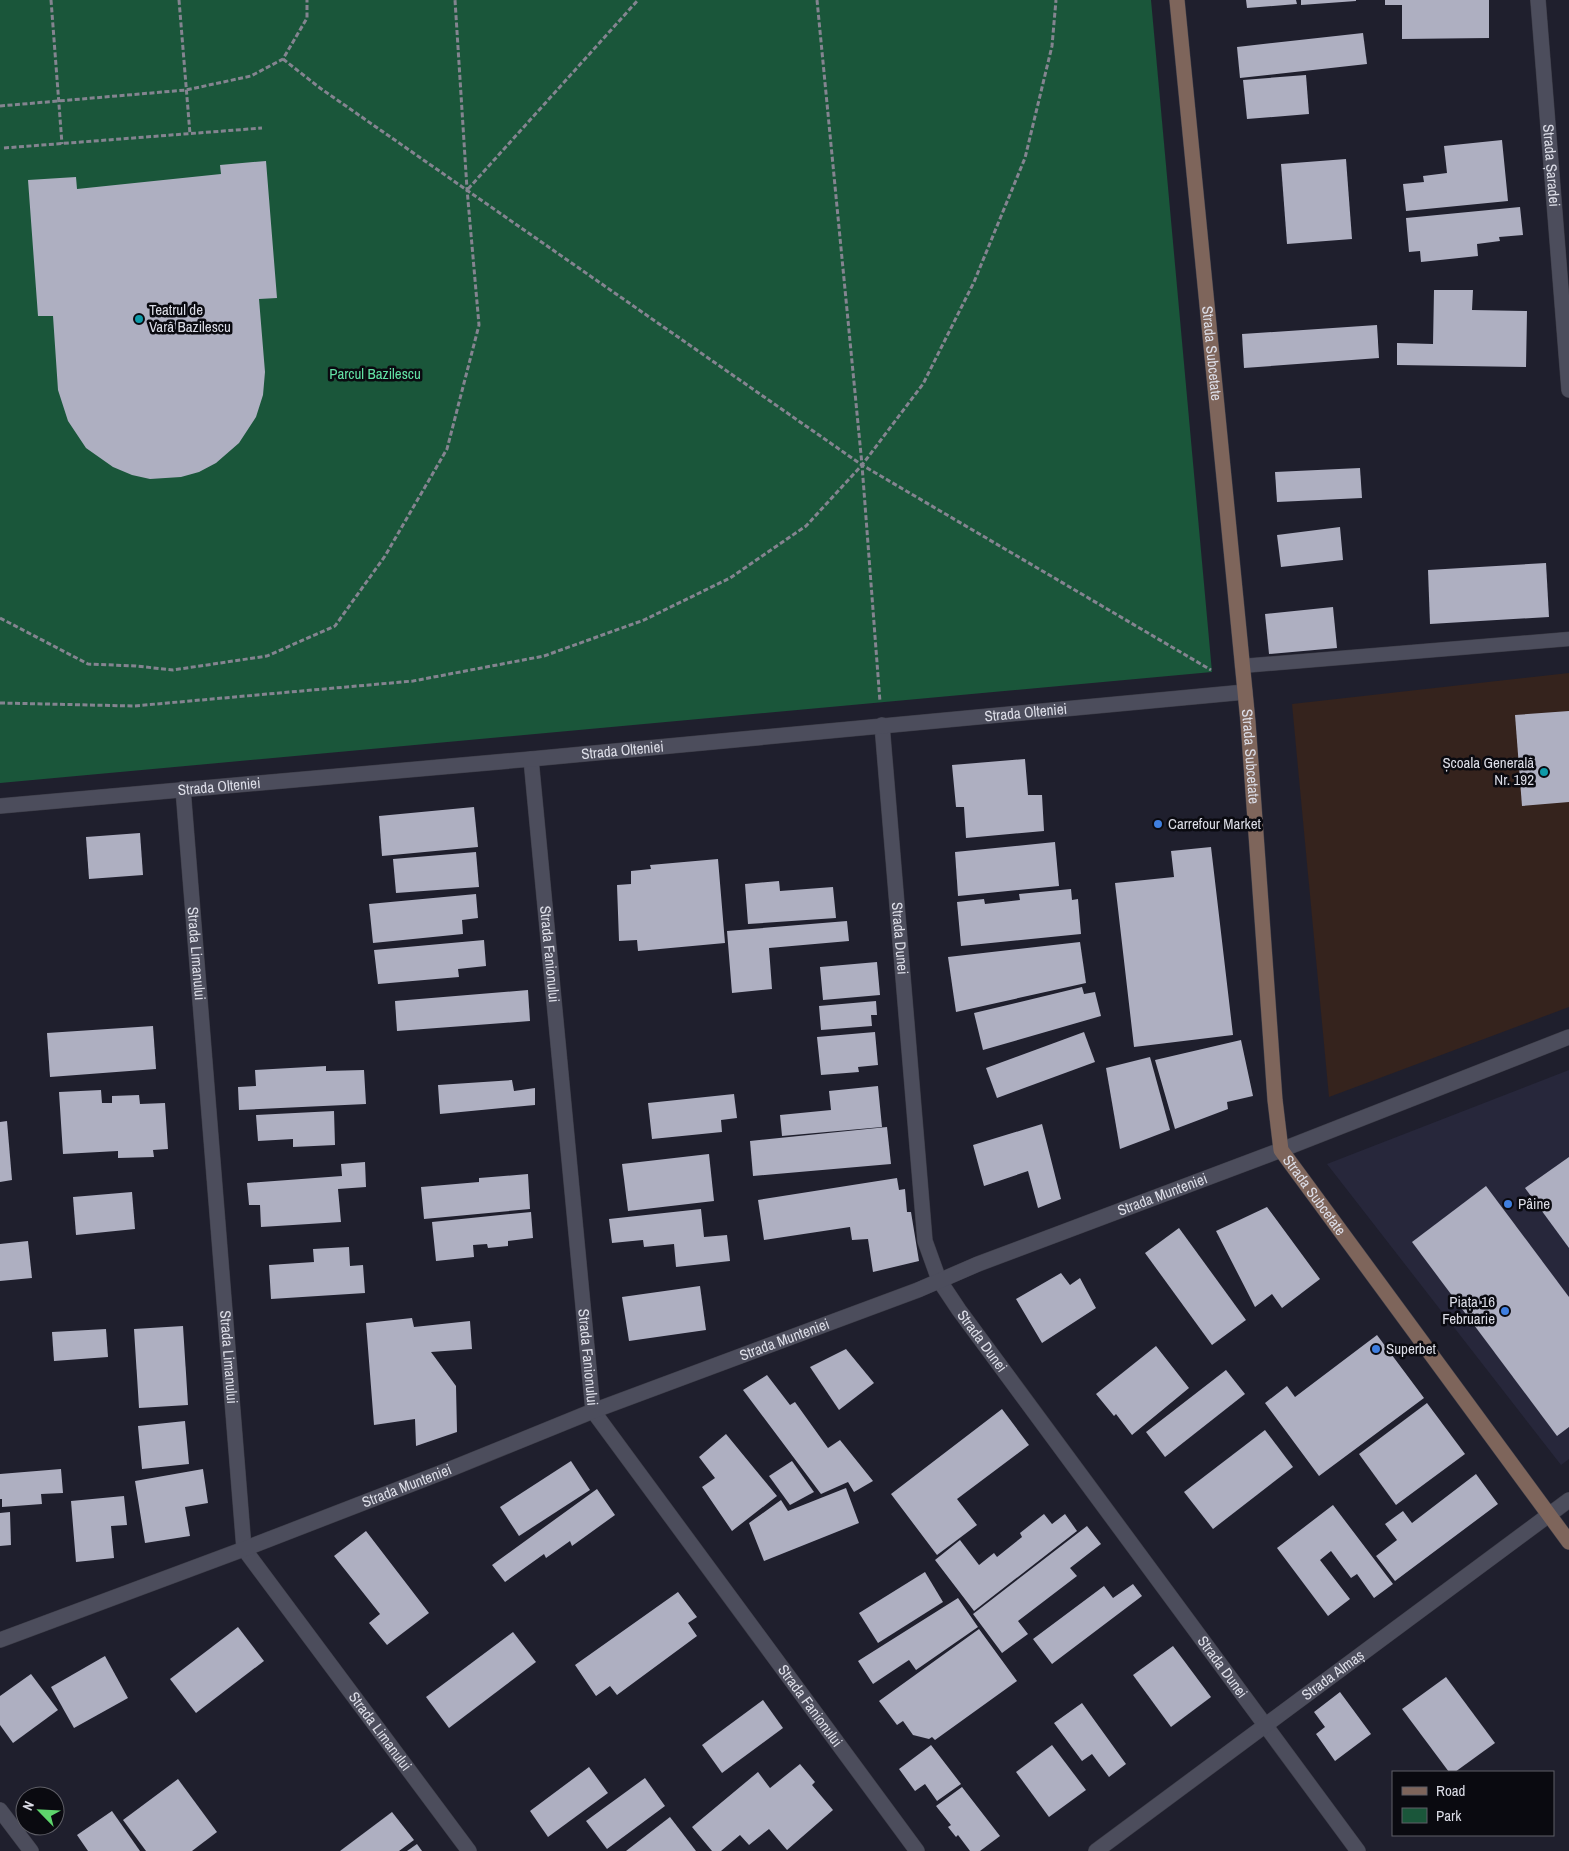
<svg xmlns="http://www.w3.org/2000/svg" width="1569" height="1851" viewBox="0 0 1569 1851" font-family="'Archivo Narrow',sans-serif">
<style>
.built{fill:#27273b}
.education{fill:#35231d}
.green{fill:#1a563a}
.building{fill:#aeafc1}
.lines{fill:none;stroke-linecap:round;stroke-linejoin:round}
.lane-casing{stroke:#3c3c47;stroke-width:15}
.street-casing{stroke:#3c3c47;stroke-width:16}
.secondary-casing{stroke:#3c3c47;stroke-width:16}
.path{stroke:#848490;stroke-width:3;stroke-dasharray:5 2.5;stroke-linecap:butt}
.lane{stroke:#4c4d5c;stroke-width:14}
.street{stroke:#4c4d5c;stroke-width:15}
.secondary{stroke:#7e655b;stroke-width:15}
.culture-dot{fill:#0f9aa8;stroke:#0a0a10;stroke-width:2}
.shop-dot{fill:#3f7fe0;stroke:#0a0a10;stroke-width:2}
.labels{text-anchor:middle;stroke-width:5;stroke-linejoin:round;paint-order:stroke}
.street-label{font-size:15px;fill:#dcdde7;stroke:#0a0a10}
.poi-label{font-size:15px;fill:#dcdde7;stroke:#0a0a10;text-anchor:start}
.park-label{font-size:15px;fill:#62e1a4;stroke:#0a0a10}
</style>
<rect width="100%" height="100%" fill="#1f1f2d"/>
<!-- built -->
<path class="built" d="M1569 1070V1459L1561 1465 1327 1164Z"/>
<!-- education -->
<path class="education" d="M1569 673V1007L1329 1097 1292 704Z"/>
<!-- green -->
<path class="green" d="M0 0H1151L1212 672 0 783Z"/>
<!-- building -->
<g class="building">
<path d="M1246 0H1296L1297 4 1247 8Z"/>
<path d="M1301 0H1356V1L1301 5Z"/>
<path d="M1385 0H1489V38L1402 39V5H1385Z"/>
<path d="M1363 33 1367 64 1240 78 1237 47Z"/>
<path d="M1306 75 1309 114 1247 119 1243 80Z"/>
<path d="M1502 140 1508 201 1406 211 1403 184 1424 182 1423 176 1447 173 1444 146Z"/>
<path d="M1346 159 1352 239 1287 244 1281 164Z"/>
<path d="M266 161 277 298 259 299 265 372 263 395 256 417 239 443 216 463 199 472 181 477 150 479 132 475 113 467 86 448 68 421 58 390 53 316H38L28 180 76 177 77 189 221 174 220 165Z"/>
<path d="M1520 207 1523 235 1499 237 1500 241 1477 244 1478 256 1421 262 1420 251 1409 252 1406 218Z"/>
<path d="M1434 290H1473L1472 310 1527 311 1526 367 1397 365V343L1433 344Z"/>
<path d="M1377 325 1379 358 1244 368 1242 334Z"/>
<path d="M1360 468 1362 498 1277 502 1275 472Z"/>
<path d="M1340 527 1343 560 1281 567 1277 535Z"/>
<path d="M1546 563 1549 617 1430 624 1428 570Z"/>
<path d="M1333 607 1337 648 1269 654 1265 614Z"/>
<path d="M1569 711V802L1522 806 1515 715Z"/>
<path d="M1025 759 1028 795H1042L1044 831 966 838 964 807H956L952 765Z"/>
<path d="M474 807 478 847 382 856 379 816Z"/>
<path d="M140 833 143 875 89 879 86 837Z"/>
<path d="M1055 842 1059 886 958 896 955 852Z"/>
<path d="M1211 847 1233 1035 1134 1047 1115 883 1174 877 1171 851Z"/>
<path d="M476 852 479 887 396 893 393 859Z"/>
<path d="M718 859 725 943 638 951 637 940 619 941 617 885 631 884V871L651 869 650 865Z"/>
<path d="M779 881 780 891 833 887 836 918 748 924 745 884Z"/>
<path d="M1071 889 1072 900 1078 899 1081 934 961 946 957 902 984 899 985 904 1020 900 1019 894Z"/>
<path d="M476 894 478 918 462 920 463 934 373 943 369 904Z"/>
<path d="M847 921 849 941 769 948 772 989 732 993 727 931Z"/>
<path d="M484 940 486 966 458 969 459 977 378 984 374 950Z"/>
<path d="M1080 942 1086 983 956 1012 948 957Z"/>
<path d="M877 962 880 995 823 1000 820 967Z"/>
<path d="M1082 987 1084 994 1095 992 1101 1016 983 1050 974 1013Z"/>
<path d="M528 990 530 1021 397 1031 395 1001Z"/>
<path d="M876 1001 877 1015H871L872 1026 821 1030 819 1006Z"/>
<path d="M153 1026 156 1069 50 1077 47 1033Z"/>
<path d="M875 1032 878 1065 858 1067 859 1072 821 1075 817 1037Z"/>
<path d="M1084 1032 1095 1062 997 1098 986 1068Z"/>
<path d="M1241 1040 1253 1096 1227 1102 1228 1109 1175 1129 1155 1060Z"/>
<path d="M1150 1057 1170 1130 1120 1149 1106 1068Z"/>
<path d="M326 1066V1071L364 1070 366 1104 239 1110 238 1087 256 1086 255 1070Z"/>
<path d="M512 1080 514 1091 535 1088V1105L440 1114 438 1085Z"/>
<path d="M878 1086 882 1127 782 1136 780 1115 831 1110 829 1091Z"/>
<path d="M101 1090 102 1103H112V1096L139 1095 140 1104 165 1103 168 1149 153 1150 154 1157 118 1158V1151L63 1154 59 1092Z"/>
<path d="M734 1094 737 1118 721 1120 722 1132 652 1139 648 1103Z"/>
<path d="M334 1111 335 1145 293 1147V1139L258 1141 256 1115Z"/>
<path d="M7 1121 12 1180 0 1182V1122Z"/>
<path d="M1042 1124 1061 1199 1038 1208 1028 1171 984 1186 973 1145Z"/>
<path d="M887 1127 891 1164 753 1176 750 1141Z"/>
<path d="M709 1154 714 1201 628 1211 622 1164Z"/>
<path d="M1569 1157V1248L1525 1188Z"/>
<path d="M365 1162 366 1187 338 1189 341 1222 261 1227 260 1205H249L247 1183 342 1176 341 1164Z"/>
<path d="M528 1174 530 1209 424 1219 421 1187 479 1182V1178Z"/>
<path d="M897 1178 899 1190 905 1189 907 1212H911L919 1261 873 1272 868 1239 852 1240 850 1227 764 1240 758 1200Z"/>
<path d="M1486 1186 1569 1297V1427L1557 1436 1412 1242Z"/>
<path d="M132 1192 135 1229 76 1235 73 1197Z"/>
<path d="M1267 1207 1320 1279 1282 1308 1272 1294 1255 1307 1216 1231Z"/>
<path d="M701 1209 704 1237 727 1235 730 1261 676 1267 674 1244 644 1247 643 1240 612 1243 609 1219Z"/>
<path d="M531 1212 533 1238 508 1241V1246L488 1248 487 1244 473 1245 474 1257 436 1261 432 1222Z"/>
<path d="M1179 1228 1246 1320 1212 1345 1145 1253Z"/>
<path d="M28 1241 32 1278 0 1281V1244Z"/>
<path d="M349 1247 350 1266 363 1265 365 1293 271 1299 269 1265 314 1262 313 1249Z"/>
<path d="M1061 1273 1070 1285 1080 1278 1096 1308 1042 1343 1016 1299Z"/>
<path d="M700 1286 706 1330 629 1341 622 1297Z"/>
<path d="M412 1318 414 1327 470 1321 472 1349 431 1352 456 1386 457 1432 416 1446 415 1419 374 1425 366 1323Z"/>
<path d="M183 1326 188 1405 139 1408 134 1329Z"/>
<path d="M106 1329 108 1357 54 1361 52 1332Z"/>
<path d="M1377 1335 1424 1398 1319 1476 1265 1403 1287 1386 1295 1397Z"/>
<path d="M1156 1346 1189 1388 1132 1435 1116 1414 1114 1416 1096 1394Z"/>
<path d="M846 1349 874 1383 839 1410 810 1367Z"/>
<path d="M1226 1370 1245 1394 1165 1457 1146 1432Z"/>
<path d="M767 1375 790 1405 795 1402 828 1448 840 1440 873 1481 854 1492 848 1482 821 1494 743 1390Z"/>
<path d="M1427 1403 1465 1454 1396 1505 1359 1454Z"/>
<path d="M1002 1409 1029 1445 957 1499 977 1525 937 1555 891 1494Z"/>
<path d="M185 1421 189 1464 142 1469 138 1426Z"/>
<path d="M1265 1430 1293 1467 1213 1529 1184 1492Z"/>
<path d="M726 1434 777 1496 732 1531 702 1487 715 1478 699 1457Z"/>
<path d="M571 1461 590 1490 519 1536 500 1507Z"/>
<path d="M792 1461 814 1492 790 1505 769 1476Z"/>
<path d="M61 1469 63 1493 41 1494 42 1504 2 1507V1499H0V1474Z"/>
<path d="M203 1469 208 1503 185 1507 190 1536 145 1543 135 1481Z"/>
<path d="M1476 1474 1498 1504 1395 1581 1376 1556 1397 1540 1385 1524 1403 1511 1412 1523Z"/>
<path d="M846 1488 859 1523 764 1561 749 1523 781 1500 788 1511Z"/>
<path d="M597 1489 615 1515 572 1546 570 1541 546 1558 544 1554 505 1582 492 1565Z"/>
<path d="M124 1496 127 1525 111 1526 114 1558 76 1562 71 1501Z"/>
<path d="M1333 1505 1393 1584 1374 1598 1357 1574 1351 1578 1331 1551 1320 1560 1350 1599 1328 1616 1277 1548Z"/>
<path d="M10 1512 11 1545 0 1546V1513Z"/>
<path d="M1044 1514 1052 1524 1065 1514 1077 1531 974 1611 935 1560 960 1540 979 1565 994 1553 997 1557 1022 1537 1020 1533Z"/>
<path d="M1087 1526 1101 1544 1070 1568 1077 1576 1018 1621 1028 1634 1002 1653 973 1614Z"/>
<path d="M366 1531 429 1613 387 1645 369 1623 380 1614 334 1556Z"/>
<path d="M925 1572 943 1602 878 1643 859 1613Z"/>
<path d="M1133 1584 1142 1596 1052 1664 1033 1639 1104 1586 1113 1598Z"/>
<path d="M678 1592 697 1617 688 1623 697 1636 617 1695 610 1686 596 1696 575 1665Z"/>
<path d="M958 1598 978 1627 916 1670 909 1660 873 1684 858 1661Z"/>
<path d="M238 1627 264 1661 196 1713 170 1679Z"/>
<path d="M979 1629 1017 1681 935 1740 932 1737 929 1739 913 1735 903 1721 897 1725 879 1701Z"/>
<path d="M513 1632 536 1662 449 1728 426 1697Z"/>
<path d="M1173 1646 1211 1697 1171 1727 1133 1675Z"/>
<path d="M105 1656 128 1698 74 1728 51 1687Z"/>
<path d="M31 1674 58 1710 13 1743 0 1725V1696Z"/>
<path d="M1446 1677 1495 1743 1455 1772H1449L1402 1709Z"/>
<path d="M1340 1692 1371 1734 1335 1761 1316 1734 1325 1727 1314 1712Z"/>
<path d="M763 1700 783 1728 722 1773 702 1745Z"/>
<path d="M1082 1703 1126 1764 1109 1777 1092 1754 1082 1761 1054 1723Z"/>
<path d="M931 1745 961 1784 937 1801 925 1784 915 1791 899 1769Z"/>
<path d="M1052 1745 1086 1790 1049 1817 1016 1772Z"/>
<path d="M800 1764 815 1782 812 1785 833 1810 787 1850 769 1829 749 1845 740 1835 721 1851H712L692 1827 758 1772 770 1788Z"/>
<path d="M589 1767 608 1793 548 1837 530 1811Z"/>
<path d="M645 1778 665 1806 607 1849 586 1821Z"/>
<path d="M178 1779 217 1832 192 1851H146L123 1820Z"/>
<path d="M962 1787 1000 1836 980 1851H970L958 1835 956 1837 948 1827 951 1825 936 1806Z"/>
<path d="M112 1811 140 1851H88L77 1835Z"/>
<path d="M392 1812 414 1840 399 1851H340Z"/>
<path d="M670 1817 696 1851H626Z"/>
<path d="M417 1844 422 1851H407Z"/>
</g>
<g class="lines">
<!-- lane casing -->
<g class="lane-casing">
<path id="lane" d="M1242 666 1569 639"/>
</g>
<!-- street casing -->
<g class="street-casing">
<g id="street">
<path id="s1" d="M1538 0 1569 390"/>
<path id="s2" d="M882 725 925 1241 939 1280 959 1310 1358 1851"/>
<path id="s3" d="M531 759 593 1411 917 1851"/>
<path id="s4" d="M183 789 244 1549 469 1851"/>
<path id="s5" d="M0 806 531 759 1245 692"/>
<path id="s6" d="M0 1640 244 1549 448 1470 593 1411 918 1290 978 1264 1281 1150 1569 1037"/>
<path d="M0 1810 31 1851"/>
<path id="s7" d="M1096 1851 1569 1500"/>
</g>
</g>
<!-- secondary casing -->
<g class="secondary-casing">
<g id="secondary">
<path id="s8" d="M1177 0 1248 722 1275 1100 1281 1150 1569 1542"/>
</g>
</g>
<!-- path -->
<g class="path">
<path d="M51 0 62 144"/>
<path d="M179 0 190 134"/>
<path d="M817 0 862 465 880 702"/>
<path d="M283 59 320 88 862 465 1211 670"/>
<path d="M0 106 186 90 251 76 283 59 307 18V0"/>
<path d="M4 148 262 128"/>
<path d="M468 189 638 0"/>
<path d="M0 618 88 664 136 666 173 670 267 656 335 626 385 556 447 449 479 325 467 189 455 0"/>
<path d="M0 703 134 706 413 681 544 656 644 620 730 578 806 526 862 465 923 384 974 282 1025 158 1052 46 1056 0"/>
</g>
<!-- lane -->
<use href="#lane" class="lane"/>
<!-- street -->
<use href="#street" class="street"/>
<!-- secondary -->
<use href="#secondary" class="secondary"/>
</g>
<!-- markers -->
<g class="culture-dot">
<circle cx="139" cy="319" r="5"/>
<circle cx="1544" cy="772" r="5"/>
</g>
<g class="shop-dot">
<circle cx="1158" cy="824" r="5"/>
<circle cx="1508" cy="1204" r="5"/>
<circle cx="1505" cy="1311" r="5"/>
<circle cx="1376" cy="1349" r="5"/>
</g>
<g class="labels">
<!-- street labels -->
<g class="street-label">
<text dy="5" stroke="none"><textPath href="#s1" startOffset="166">Strada Șaradei</textPath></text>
<text dy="5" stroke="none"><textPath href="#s8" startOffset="355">Strada Subcetate</textPath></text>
<text dy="5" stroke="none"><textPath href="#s5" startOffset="1030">Strada Olteniei</textPath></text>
<text dy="5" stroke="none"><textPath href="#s5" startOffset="625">Strada Olteniei</textPath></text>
<text dy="5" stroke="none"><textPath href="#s8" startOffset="760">Strada Subcetate</textPath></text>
<text dy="5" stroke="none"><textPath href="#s5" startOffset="220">Strada Olteniei</textPath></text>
<text dy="5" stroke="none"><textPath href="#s2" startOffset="214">Strada Dunei</textPath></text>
<text dy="5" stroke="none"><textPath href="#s4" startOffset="165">Strada Limanului</textPath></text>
<text dy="5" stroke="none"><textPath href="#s3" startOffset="196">Strada Fanionului</textPath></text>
<text dy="5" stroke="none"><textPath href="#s6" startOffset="1245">Strada Munteniei</textPath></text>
<text dy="5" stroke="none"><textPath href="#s8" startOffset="1211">Strada Subcetate</textPath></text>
<text dy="5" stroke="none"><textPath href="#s6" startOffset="840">Strada Munteniei</textPath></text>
<text dy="5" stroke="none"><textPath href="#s2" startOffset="634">Strada Dunei</textPath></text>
<text dy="5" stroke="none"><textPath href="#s4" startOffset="570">Strada Limanului</textPath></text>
<text dy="5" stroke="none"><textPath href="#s3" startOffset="601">Strada Fanionului</textPath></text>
<text dy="5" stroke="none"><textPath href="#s6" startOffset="435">Strada Munteniei</textPath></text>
<text dy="5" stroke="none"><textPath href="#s2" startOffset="1039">Strada Dunei</textPath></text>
<text dy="5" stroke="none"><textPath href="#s7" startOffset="295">Strada Almaș</textPath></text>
<text dy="5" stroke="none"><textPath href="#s3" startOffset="1021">Strada Fanionului</textPath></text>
<text dy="5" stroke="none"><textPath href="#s4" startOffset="990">Strada Limanului</textPath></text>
</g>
<!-- poi labels -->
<g class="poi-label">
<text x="149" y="315">Teatrul de<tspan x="149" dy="17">Vară Bazilescu</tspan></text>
<text x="1534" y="768" text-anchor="end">Școala Generală<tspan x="1534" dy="17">Nr. 192</tspan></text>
<text x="1168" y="829">Carrefour Market</text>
<text x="1518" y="1209">Pâine</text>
<text x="1495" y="1307" text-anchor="end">Piața 16<tspan x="1495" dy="17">Februarie</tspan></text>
<text x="1386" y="1354">Superbet</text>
</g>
<!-- park labels -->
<g class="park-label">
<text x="375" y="379">Parcul Bazilescu</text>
</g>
</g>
<!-- legend -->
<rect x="1392" y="1771" width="162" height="65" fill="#0a0a10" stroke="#5e5e66"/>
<rect x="1402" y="1787" width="25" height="8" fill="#7e655b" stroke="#5e5e66"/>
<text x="1436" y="1796" font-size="15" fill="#dcdde7">Road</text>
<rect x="1402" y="1808" width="25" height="15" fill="#1a563a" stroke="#5e5e66"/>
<text x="1436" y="1821" font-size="15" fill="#dcdde7">Park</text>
<!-- north arrow -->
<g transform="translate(40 1811) rotate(294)"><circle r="24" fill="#0a0a10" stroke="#5e5e66"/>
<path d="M0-4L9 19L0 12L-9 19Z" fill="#5ed56c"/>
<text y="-8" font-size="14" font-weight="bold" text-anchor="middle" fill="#dcdde7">N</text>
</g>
</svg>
